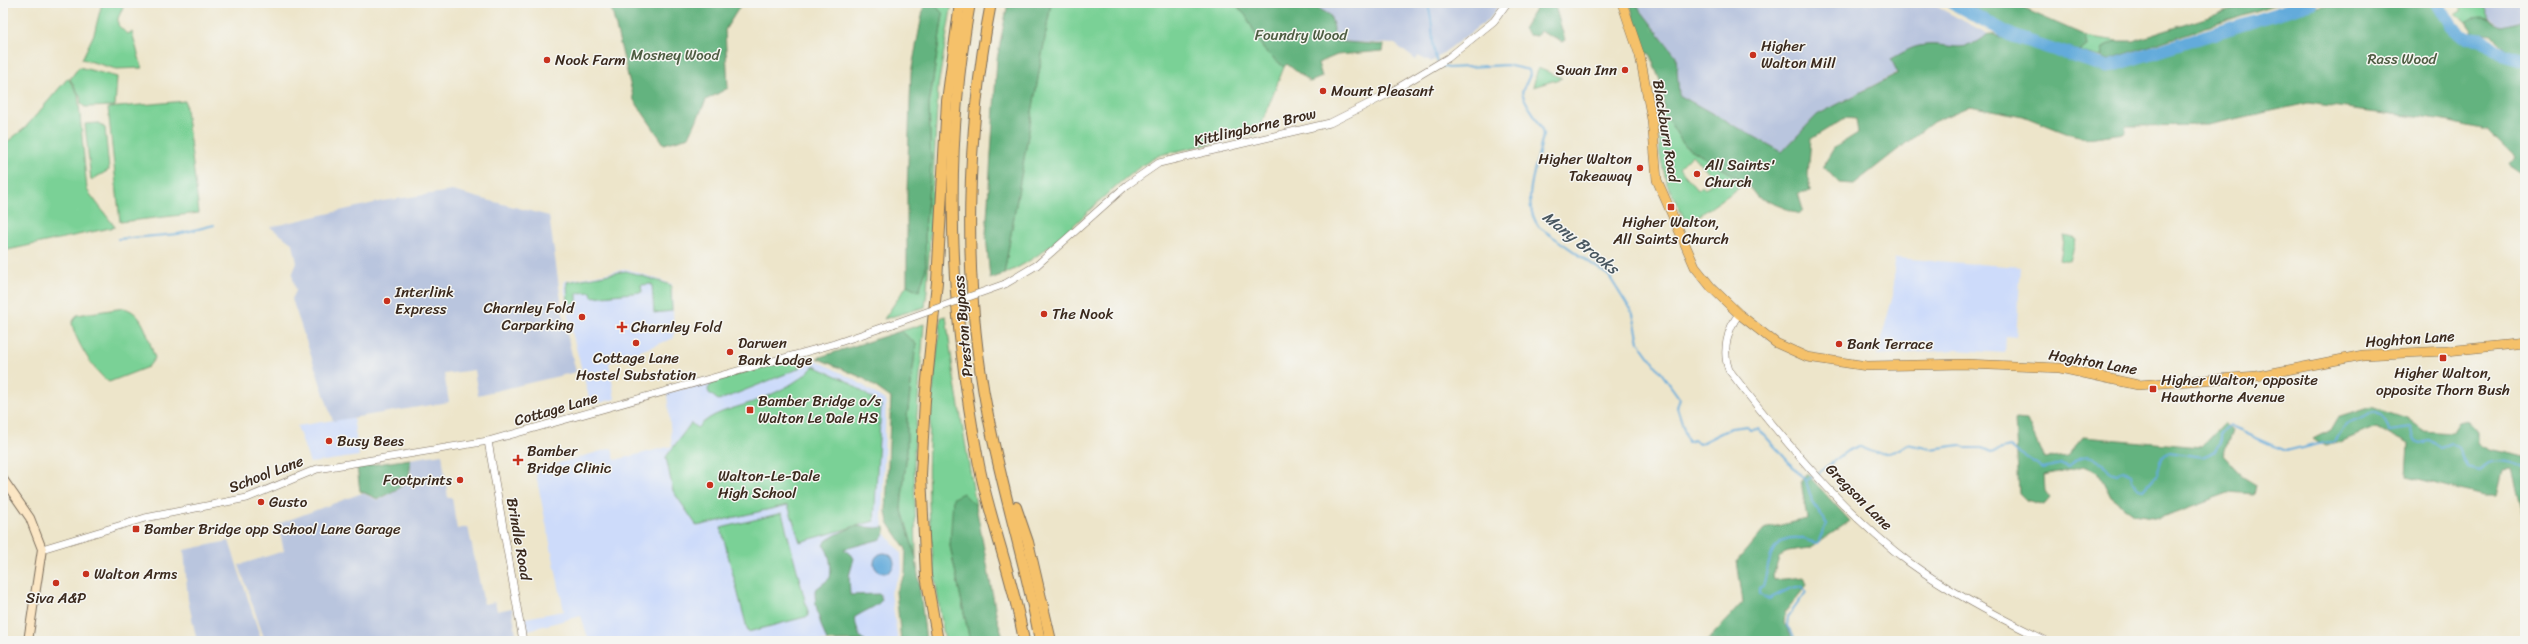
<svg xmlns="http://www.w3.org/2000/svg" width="2528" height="644" viewBox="0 0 2528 644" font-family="Sriracha,sans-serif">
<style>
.built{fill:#cddbfa}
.industrial{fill:#b9c5de}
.green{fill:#7ad196;stroke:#5a7e5a;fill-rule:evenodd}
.forest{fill:#63b37f;stroke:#4f6e4e}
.water{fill:#64abdb;stroke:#506a7c}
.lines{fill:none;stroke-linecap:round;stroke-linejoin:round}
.stream{stroke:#64abdb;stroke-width:2}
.river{stroke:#64abdb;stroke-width:13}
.tertiary-casing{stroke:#796b5a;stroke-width:8}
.secondary-casing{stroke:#796b5a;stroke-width:10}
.primary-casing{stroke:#796b5a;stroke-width:10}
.motorway-casing{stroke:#796b5a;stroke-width:12}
.tertiary{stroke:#fff;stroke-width:7}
.secondary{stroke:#fbe6c4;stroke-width:8}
.primary{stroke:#f5c16b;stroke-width:9}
.motorway{stroke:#f5c16b;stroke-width:10}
.tertiary-bridge-casing{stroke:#796b5a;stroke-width:8;stroke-linecap:butt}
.tertiary-bridge{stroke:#fff;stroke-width:7}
.poi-dot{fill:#c8321e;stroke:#f6f6f2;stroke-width:1.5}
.labels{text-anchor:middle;stroke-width:3;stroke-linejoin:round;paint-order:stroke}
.park-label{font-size:15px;fill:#4e5c42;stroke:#f6f6f2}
.poi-label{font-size:15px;fill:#3b2a1e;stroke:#f6f6f2;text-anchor:start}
.street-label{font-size:15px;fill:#3b2a1e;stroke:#f6f6f2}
.water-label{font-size:16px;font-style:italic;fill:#495760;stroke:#f6f6f2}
</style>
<rect width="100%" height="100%" fill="#f6f6f2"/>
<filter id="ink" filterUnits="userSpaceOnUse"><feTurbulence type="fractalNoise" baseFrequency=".025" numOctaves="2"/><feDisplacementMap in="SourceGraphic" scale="8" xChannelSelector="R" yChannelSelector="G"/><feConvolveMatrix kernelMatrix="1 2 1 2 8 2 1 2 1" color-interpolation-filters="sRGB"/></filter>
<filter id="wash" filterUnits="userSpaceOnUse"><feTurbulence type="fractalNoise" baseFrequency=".012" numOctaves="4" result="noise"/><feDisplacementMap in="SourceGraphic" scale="16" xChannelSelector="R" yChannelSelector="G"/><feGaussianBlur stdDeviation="0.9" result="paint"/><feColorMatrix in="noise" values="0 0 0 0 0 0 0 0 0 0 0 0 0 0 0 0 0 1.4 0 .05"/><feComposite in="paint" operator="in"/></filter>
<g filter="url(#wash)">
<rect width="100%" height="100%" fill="#ede5ca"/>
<!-- built -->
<g class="built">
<path d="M1895 258 2021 267 2016 337 2006 336 2005 353 1956 350 1877 355 1893 295Z"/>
<path d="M627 269 672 284 674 338 609 363 615 399 591 405 568 317 564 284 565 281Z"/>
<path d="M808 356 855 380 886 401 882 519 885 533 901 553 902 570 891 592 898 641H589L581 616 528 630 525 618 564 611 535 470 612 448 615 460 672 446 667 393Z"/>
<path d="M353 417 359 456 310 463 297 426Z"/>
</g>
<!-- industrial -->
<g class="industrial">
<path d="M1314 3H1500L1490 18 1431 62 1418 56 1416 60 1395 44 1333 41 1334 28Z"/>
<path d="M1635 3H1930L1988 34 1976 45 1951 48 1931 45 1891 59 1898 72 1817 115 1782 152 1679 95 1676 56Z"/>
<path d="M2481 3H2525V20L2502 26 2488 18Z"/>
<path d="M452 191 549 216 564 321 576 372 478 395 474 370 444 374 449 402 333 421 292 299 296 291 292 275 297 263 293 244 270 227 383 201Z"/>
<path d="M442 454 448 498H452L457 529 468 527 484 604 495 602 497 611 512 608 517 641H265L239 565 284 551 278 524 362 493 378 500 405 485 411 478 410 459Z"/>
<path d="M229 541 261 639 252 641H197L188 600 184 550Z"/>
</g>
<!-- green -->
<g class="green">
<path d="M102 3H125L118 18V25L127 34 132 32 142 68 116 69 82 59 94 34Z"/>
<path d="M925 3H952L938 87 927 291 925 307 884 319 907 285 919 291 926 269 925 230 931 164 929 106 943 14 934 4 924 5Z"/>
<path d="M1051 3H1238V6L1246 16 1264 50 1284 67 1258 133 1160 155C1102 185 1065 249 1004 274Z"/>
<path d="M2461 3H2481L2488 18 2492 22C2482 17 2476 16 2466 22L2456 13 2461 10Z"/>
<path d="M2086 36 2117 41 2103 48 2101 57 2078 51 2088 46Z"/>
<path d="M79 67 117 77 115 106 85 107 81 104 80 96 70 79Z"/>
<path d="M1538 68 1562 78 1533 87Z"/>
<path d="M68 78 78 94 87 190 115 227 3 251V145L25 128Z"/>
<path d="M185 101 199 213 120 222 108 108Z"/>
<path d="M1658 113H1664L1684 145 1746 183 1687 224 1667 184 1660 156ZM1692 155 1715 180 1705 189 1702 186 1698 190 1679 168Z"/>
<path d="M99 123 105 128 109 170 91 180 85 124Z"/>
<path d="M2064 236 2076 239 2070 261 2060 259Z"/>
<path d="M626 271 671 285 672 311 654 313 652 284 641 285 642 292 592 297 591 292 577 293V303H568L567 282Z"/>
<path d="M124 308C145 313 148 340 155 358L148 367 109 382C96 374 75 341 72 323L77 315Z"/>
<path d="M946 316 954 377 976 506 963 493 950 546 970 641H945C932 571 925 497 930 426 932 390 937 354 941 317Z"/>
<path d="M924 324 914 453 916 558 901 507 907 451V417L916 344 901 331Z"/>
<path d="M801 358 803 363 798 369 728 397 718 400 709 393 708 389 714 380Z"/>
<path d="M814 366 847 381 881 405 874 521 800 542 788 505 697 526 673 491 666 457 691 423 697 428C713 412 729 410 750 403 772 395 799 383 814 366Z"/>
<path d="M782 513 809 616 748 632 721 528Z"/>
</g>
<!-- forest -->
<g class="forest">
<path d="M610 3H742L725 30 728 88 706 100 689 137 664 144 634 100Z"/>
<path d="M1008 3H1051L1004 274 990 279 986 235 997 59Z"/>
<path d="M1238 3H1314V6L1330 15 1334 28 1333 41 1384 45 1383 51 1337 55 1318 63 1322 77 1310 82 1287 64 1284 67 1264 50 1246 16 1237 6Z"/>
<path d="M1539 3H1554L1565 40 1562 42 1540 31 1537 36 1529 35 1523 29Z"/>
<path d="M1630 3H1635L1676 56 1679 95 1782 152 1817 115 1898 73 1891 59C1899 55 1909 48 1919 46 1948 40 1961 58 1988 34H1992L2107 73 2307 8 2343 3H2430L2437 5 2449 27 2462 38 2479 41 2503 57 2525 63V176L2509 165 2514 157 2487 130 2439 120 2308 103 2208 125 2126 126 2125 133 2088 138 2066 133 2023 116 1970 106 1933 122 1854 184 1839 183 1823 166 1834 148 1858 133 1856 119 1845 118 1811 139 1808 175 1810 191 1798 193 1803 210 1799 214 1757 197 1746 183 1684 145 1664 113 1663 88 1649 53 1642 55Z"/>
<path d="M1967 3H2011L2086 36 2088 46 2078 51 2015 32Z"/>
<path d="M2253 3H2279L2107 60 2101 57 2103 48 2117 41H2133Z"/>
<path d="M934 4 943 14 929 105 931 164 925 230 926 269 919 291 907 285V192L911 73 924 5Z"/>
<path d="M2482 17 2502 26 2525 20V56L2506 49 2492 35 2473 32 2466 22 2472 18Z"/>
<path d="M901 331 916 344 907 417V451L901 507 916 558 926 641H901L896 591 905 575 906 549 888 522 886 511 891 398 863 378 817 358Z"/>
<path d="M2371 407 2407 419 2423 431 2452 433 2459 422 2467 420 2478 433V443L2489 449 2525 457V520L2512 470 2502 471 2496 496H2484L2407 476 2409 444 2376 427 2338 443 2325 446 2313 439 2330 430 2337 418Z"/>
<path d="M2015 419 2027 420 2044 459 2067 456 2083 437 2202 447 2224 423 2232 431 2223 455 2243 477 2256 485 2254 495 2228 493 2159 518 2134 514 2111 497 2098 472 2084 466 2044 475 2045 491 2050 498 2044 505 2026 500 2019 493Z"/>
<path d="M410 459C412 486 400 487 378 499L360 491 357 467Z"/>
<path d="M1807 474 1850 521 1810 548 1787 551 1779 558 1773 576 1774 580 1804 577 1807 585 1785 612 1784 623 1794 641H1707L1743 602 1737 561 1764 529 1807 519 1801 481Z"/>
<path d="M963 493 976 506 997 618 1004 641H970L950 546 953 498Z"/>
<path d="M854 526 877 528 884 527 885 533 881 539 844 549 854 558 849 576 850 595 880 594 882 600C875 608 863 611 854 618L860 637 865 641H827C820 623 815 609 815 590L830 578C832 568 830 552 823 545 828 536 844 532 854 526Z"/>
</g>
<!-- water -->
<circle class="water" cx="884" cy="563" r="10"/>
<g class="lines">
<!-- stream -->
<g class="stream">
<path d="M1427 3C1436 26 1429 40 1437 62"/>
<path d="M1440 65 1448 68 1506 65 1529 70 1530 75 1522 92C1526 108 1541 119 1543 135 1538 165 1519 200 1539 227L1609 276 1633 314 1639 342 1680 399 1677 407 1688 442 1694 440 1699 444 1731 428 1748 426 1751 429 1758 428 1806 481 1812 501 1824 519 1826 524 1818 543C1811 543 1806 539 1800 538 1768 535 1770 564 1763 586L1759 588V594L1769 599 1791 588 1802 586 1806 592 1788 617 1787 626 1797 641"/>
<path d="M118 239 178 234 214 225"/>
<path d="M1817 474 1847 451 1859 446C1875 456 1892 456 1907 444L1931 449 1960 445 1967 448H1982L1991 452 2010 447 2043 468 2061 464 2068 466C2084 450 2099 455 2110 472L2117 474 2123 470 2131 474 2132 481 2139 488 2144 489 2157 474 2163 457 2168 452 2202 457 2216 451 2221 442V432L2229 426 2286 451 2318 443 2335 442C2349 415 2354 426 2373 412 2383 414 2387 422 2389 431L2411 428 2415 441 2420 443 2429 441 2440 448 2451 444 2459 447 2468 468 2479 471C2488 456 2512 461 2525 468"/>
<path d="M1806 481 1813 476"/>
</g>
<!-- river -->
<g class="river">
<path d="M1953 3 2013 36 2107 67 2311 3"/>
<path d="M2438 3 2452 27 2463 37 2481 39 2504 55 2525 61"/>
</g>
</g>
</g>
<g filter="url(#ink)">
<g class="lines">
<!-- tertiary casing -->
<g class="tertiary-casing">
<g id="tertiary">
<path d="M1005 284 1037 265 1127 185 1159 163 1330 123 1386 95 1448 58 1494 21 1507 3"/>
<path d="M1739 314C1727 329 1722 352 1729 370 1780 436 1844 514 1910 563 1953 594 1999 618 2047 641"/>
<path d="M488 441 523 641"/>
<path d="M42 549 145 518 247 498 317 469 488 441 834 344 893 324"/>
</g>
</g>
<!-- secondary casing -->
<g class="secondary-casing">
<path id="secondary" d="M3 479 30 518 42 549 28 641"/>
</g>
<!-- primary casing -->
<g class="primary-casing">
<path id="primary" d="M1622 3 1640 56 1652 120 1657 180 1695 267 1711 287 1739 314 1776 343 1807 357 1867 366 1965 364 2060 368 2138 385 2257 376 2363 355 2447 351 2525 343"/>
</g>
<!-- motorway casing -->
<g class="motorway-casing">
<g id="motorway">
<path d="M970 3C942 156 950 313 979 465 991 524 1014 581 1024 641"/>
<path d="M991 3C966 133 962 280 987 410 1001 488 1026 563 1040 641"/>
<path d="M1016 507 1028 542 1051 641"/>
<path d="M938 641 926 576 921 475 925 400 937 282 947 101 960 3"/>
</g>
</g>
<!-- tertiary -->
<use href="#tertiary" class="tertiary"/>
<!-- secondary -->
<use href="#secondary" class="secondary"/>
<!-- primary -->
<use href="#primary" class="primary"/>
<!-- motorway -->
<use href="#motorway" class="motorway"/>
<!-- tertiary-bridge casing -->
<g class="tertiary-bridge-casing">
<path id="tertiary-bridge" d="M893 324 1005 284"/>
</g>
<!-- tertiary-bridge -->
<use href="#tertiary-bridge" class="tertiary-bridge"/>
</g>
</g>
<!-- markers -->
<g class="poi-dot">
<circle cx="1753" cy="55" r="4"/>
<circle cx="547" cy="60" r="4"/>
<circle cx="1625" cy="70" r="4"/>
<circle cx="1323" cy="91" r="4"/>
<circle cx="1640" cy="168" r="4"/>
<circle cx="1697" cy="174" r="4"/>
<rect x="1667" y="203" width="8" height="8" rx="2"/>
<circle cx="387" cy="301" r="4"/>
<circle cx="1044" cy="314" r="4"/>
<circle cx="582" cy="317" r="4"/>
<path d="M620 321h4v4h4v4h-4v4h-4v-4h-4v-4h4z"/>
<circle cx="636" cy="343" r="4"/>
<circle cx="1839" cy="344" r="4"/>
<circle cx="730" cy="352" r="4"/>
<rect x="2439" y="354" width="8" height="8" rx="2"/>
<rect x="2149" y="385" width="8" height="8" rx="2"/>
<rect x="746" y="406" width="8" height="8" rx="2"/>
<circle cx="329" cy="441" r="4"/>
<path d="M516 454h4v4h4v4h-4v4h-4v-4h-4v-4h4z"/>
<circle cx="460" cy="480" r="4"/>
<circle cx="710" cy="485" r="4"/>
<circle cx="261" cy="502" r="4"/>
<rect x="132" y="525" width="8" height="8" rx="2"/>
<circle cx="86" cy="574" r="4"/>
<circle cx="56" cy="583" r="4"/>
</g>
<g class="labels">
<!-- park labels -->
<g class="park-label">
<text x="1301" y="40">Foundry Wood</text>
<text x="675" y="60">Mosney Wood</text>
<text x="2402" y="64">Rass Wood</text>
</g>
<!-- poi labels -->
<g class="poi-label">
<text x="1761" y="51">Higher<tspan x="1761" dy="17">Walton Mill</tspan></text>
<text x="555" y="65">Nook Farm</text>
<text x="1617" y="75" text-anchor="end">Swan Inn</text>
<text x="1331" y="96">Mount Pleasant</text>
<text x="1632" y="164" text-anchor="end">Higher Walton<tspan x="1632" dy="17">Takeaway</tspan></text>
<text x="1705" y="170">All Saints'<tspan x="1705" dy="17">Church</tspan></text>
<text x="1671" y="227" text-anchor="middle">Higher Walton,<tspan x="1671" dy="17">All Saints Church</tspan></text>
<text x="395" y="297">Interlink<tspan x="395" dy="17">Express</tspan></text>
<text x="574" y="313" text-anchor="end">Charnley Fold<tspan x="574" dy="17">Carparking</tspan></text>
<text x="1052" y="319">The Nook</text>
<text x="631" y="332">Charnley Fold</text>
<text x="738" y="348">Darwen<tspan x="738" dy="17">Bank Lodge</tspan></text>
<text x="1847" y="349">Bank Terrace</text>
<text x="636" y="363" text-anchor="middle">Cottage Lane<tspan x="636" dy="17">Hostel Substation</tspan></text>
<text x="2443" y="378" text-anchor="middle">Higher Walton,<tspan x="2443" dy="17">opposite Thorn Bush</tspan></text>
<text x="2161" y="385">Higher Walton, opposite<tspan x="2161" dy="17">Hawthorne Avenue</tspan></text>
<text x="758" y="406">Bamber Bridge o/s<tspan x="758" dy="17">Walton Le Dale HS</tspan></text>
<text x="337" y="446">Busy Bees</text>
<text x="527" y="456">Bamber<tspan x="527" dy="17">Bridge Clinic</tspan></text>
<text x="718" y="481">Walton-Le-Dale<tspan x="718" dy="17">High School</tspan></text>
<text x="452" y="485" text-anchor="end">Footprints</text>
<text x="269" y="507">Gusto</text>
<text x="144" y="534">Bamber Bridge opp School Lane Garage</text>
<text x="94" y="579">Walton Arms</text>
<text x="56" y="603" text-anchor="middle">Siva A&amp;P</text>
</g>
<!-- street labels -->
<g class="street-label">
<text transform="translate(1255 127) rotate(-13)" y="5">Kittlingborne Brow</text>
<text transform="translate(1666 131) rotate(81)" y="5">Blackburn Road</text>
<text transform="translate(963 326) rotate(-95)" y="5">Preston Bypass</text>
<text transform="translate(2410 339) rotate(-4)" y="5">Hoghton Lane</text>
<text transform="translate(2093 362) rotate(10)" y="5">Hoghton Lane</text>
<text transform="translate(556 409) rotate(-16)" y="5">Cottage Lane</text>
<text transform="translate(266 474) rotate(-21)" y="5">School Lane</text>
<text transform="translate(1859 497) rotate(45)" y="5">Gregson Lane</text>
<text transform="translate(519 539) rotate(80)" y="5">Brindle Road</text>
</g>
<!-- water labels -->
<g class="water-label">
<text transform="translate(1581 242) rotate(38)" y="6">Many Brooks</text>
</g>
</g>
<!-- margin -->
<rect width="2528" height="644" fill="none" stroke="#f6f6f2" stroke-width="16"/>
</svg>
